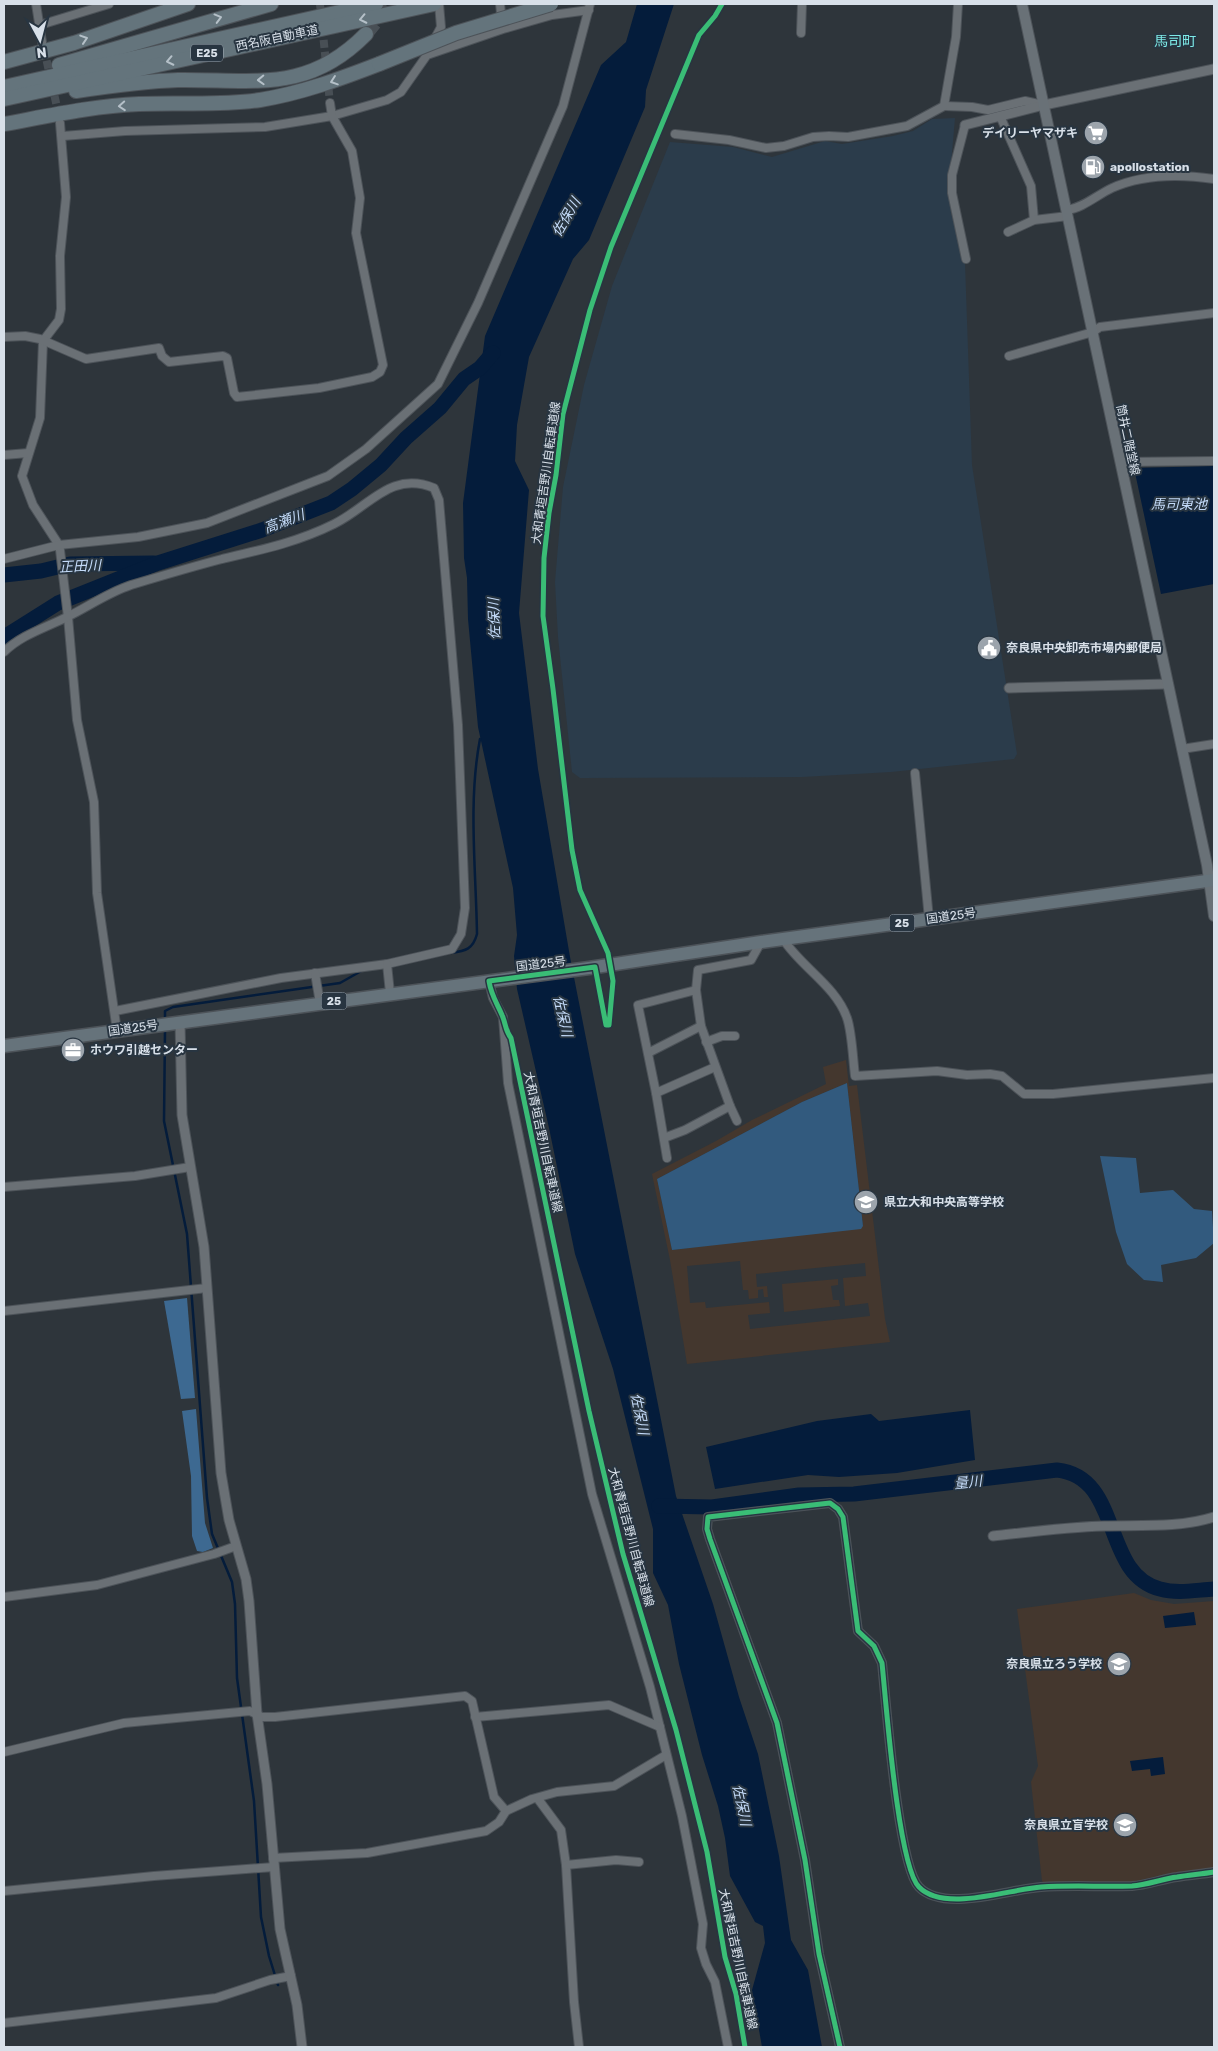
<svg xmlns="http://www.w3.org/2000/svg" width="1218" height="2051" viewBox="0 0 1218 2051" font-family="Rubik,'Noto Sans JP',sans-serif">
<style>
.built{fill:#2b3c4b}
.education{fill:#44372e;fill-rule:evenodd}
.green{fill:#325a7e}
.forest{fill:#3d6991}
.water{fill:#041c3b}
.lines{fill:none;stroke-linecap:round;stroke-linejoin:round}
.stream{stroke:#041c3b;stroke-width:2.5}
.river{stroke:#041c3b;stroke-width:15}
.minor-tunnel{stroke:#484f55;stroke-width:8;stroke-dasharray:8 4;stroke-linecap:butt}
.motorway-tunnel{stroke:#484f55;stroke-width:14;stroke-dasharray:14 7;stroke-linecap:butt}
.minor-casing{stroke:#4d5359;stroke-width:10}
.tertiary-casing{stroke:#4d5359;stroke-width:11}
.secondary-casing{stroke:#4d5359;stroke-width:12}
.trunk-casing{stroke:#4d5359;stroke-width:15}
.motorway-casing{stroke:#4d5359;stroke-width:16}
.minor{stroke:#6a7075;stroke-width:8}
.tertiary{stroke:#6a7075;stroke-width:9}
.secondary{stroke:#697177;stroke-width:10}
.trunk{stroke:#66737b;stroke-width:12}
.motorway{stroke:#64747c;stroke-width:14}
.motorway-bridge-casing{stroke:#4d5359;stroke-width:16;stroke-linecap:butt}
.motorway-bridge{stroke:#64747c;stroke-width:14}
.cycleway-casing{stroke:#283541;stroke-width:8}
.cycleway{stroke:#3abd76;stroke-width:5}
.oneway{stroke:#b5c0c8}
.labels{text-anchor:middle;stroke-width:4;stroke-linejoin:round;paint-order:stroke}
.shield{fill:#283541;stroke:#a3adb7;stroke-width:1}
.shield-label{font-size:11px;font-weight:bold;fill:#d8e0e9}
.street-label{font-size:12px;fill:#d8e0e9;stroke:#283541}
.poi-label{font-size:12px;font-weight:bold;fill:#d8e0e9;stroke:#283541;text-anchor:start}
.neighbourhood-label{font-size:14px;fill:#7eeae7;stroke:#283541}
.water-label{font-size:14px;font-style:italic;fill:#c4dbf9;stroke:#283541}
</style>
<rect width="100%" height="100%" fill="#2e353b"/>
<!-- built -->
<path class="built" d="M955 118 949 187 951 213 965 263 972 465 1017 754 1014 759 891 772 802 777 580 778 572 772 558 637 555 582 563 487 584 385 612 286 670 142 733 147 772 157 825 141 842 144 893 136 913 131 932 119Z"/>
<!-- education -->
<g class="education">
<path d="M846 1060 849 1086 857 1085 885 1319 890 1342 687 1364 670 1260 652 1174 716 1141 752 1120 826 1084 823 1067ZM847 1083 863 1226 672 1250 657 1179 802 1102ZM740 1261 743 1290H748L749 1299 758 1298V1290L763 1289 764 1297H768L767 1286 757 1287 756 1274 865 1263 866 1276 843 1278 845 1306 868 1303 870 1316 750 1329 748 1315 770 1313 769 1302 706 1308 705 1302 690 1303 687 1266Z"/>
<path d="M838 1279V1285L831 1286 833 1300H839L840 1306 784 1312 782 1284Z"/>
<path d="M1134 1593 1151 1600 1174 1604 1214 1601V1868L1166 1874 1132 1882 1045 1884 1042 1881 1031 1782 1038 1766 1017 1609Z"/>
</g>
<!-- green -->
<g class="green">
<path d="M847 1083 863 1226 861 1229 672 1250 657 1179 802 1102Z"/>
<path d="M1100 1156 1136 1158 1140 1193 1173 1190 1194 1209 1212 1211 1214 1243 1196 1258 1161 1265 1163 1282 1144 1280 1127 1264 1116 1232Z"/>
</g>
<!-- forest -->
<g class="forest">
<path d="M187 1298 195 1398 181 1399 164 1301Z"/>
<path d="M196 1409 205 1523 213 1548 203 1552 197 1551 192 1536 191 1476 182 1411Z"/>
</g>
<!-- water -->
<g class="water">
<path d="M637 4H674L646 90 645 107 589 240 573 259 529 357 517 425 515 461 529 490 519 613 538 769 570 957 676 1496 713 1604 739 1697 758 1754 779 1856 791 1940 808 1970 822 2047H762L752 1990 765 1943 763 1926 755 1922 730 1876 725 1838 718 1806 702 1755 679 1664 668 1605 653 1573V1529L613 1369 575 1254 549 1128 517 989 514 956 517 935 513 888 478 727 468 619 467 578 464 558 463 503 485 336 601 65 626 42Z"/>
<path d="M1214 466V584L1161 594 1134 468Z"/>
<path d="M970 1410 975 1460 897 1473 839 1477 808 1475 715 1489 706 1447 817 1421 871 1414 879 1421Z"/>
<path d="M1194 1612 1196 1625 1165 1628 1163 1616Z"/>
<path d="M1163 1757 1165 1774 1151 1776 1150 1769 1132 1771 1130 1761Z"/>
</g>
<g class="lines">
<!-- stream -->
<g class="stream">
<path d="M451 953C466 951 473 949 477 934 476 870 468 801 480 739"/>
<path d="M165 1019V1011L173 1007 340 983 363 970"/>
<path d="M165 1030 164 1121 187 1234 207 1498 212 1534 232 1582 235 1604 237 1678 254 1801 261 1917 269 1956 278 1985"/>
</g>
<!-- river -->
<g class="river">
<path d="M4 575 41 571 70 564 154 563"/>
<path d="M4 637 58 603 158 563 262 530 331 503 352 489 381 465 406 438 440 408 464 379 480 368 493 353"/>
<path d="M659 1506 712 1507 799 1495 854 1494 1057 1470C1123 1477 1101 1574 1160 1589 1178 1594 1196 1590 1214 1589"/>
</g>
<!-- minor-tunnel -->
<g class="minor-tunnel">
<path d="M320 4 330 103"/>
<path d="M44 49 59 116"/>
</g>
<!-- motorway-tunnel -->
<path class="motorway-tunnel" d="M366 34 390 4"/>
<!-- minor casing -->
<g class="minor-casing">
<g id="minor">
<path d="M36 4 42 42"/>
<path d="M500 4 502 22"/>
<path d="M40 25 109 4"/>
<path d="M801 33 802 4"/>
<path d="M434 40 441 27 439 4"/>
<path d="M944 106 972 107 988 110 1025 101 1043 105"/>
<path d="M1000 116 1031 186 1034 220"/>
<path d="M60 123 66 197 60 256 61 309 59 320 43 341 40 418 22 476 33 505 57 542 60 550 68 617 77 720 94 802 97 893 117 1031"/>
<path d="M965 125 952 175V193L966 259"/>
<path d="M675 134 729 140 766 148 784 146 813 137 829 136 848 137 907 126 944 106 956 37 958 4"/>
<path d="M63 136 125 131 265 127 332 116 387 100 401 92 427 55 503 29 552 15 589 10"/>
<path d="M1067 210C1083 208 1097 195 1112 188 1143 174 1180 174 1214 179"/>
<path d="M1008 232 1034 220 1068 216"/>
<path d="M4 337 25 336 40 339 86 359 159 348 162 356 169 362 223 356 227 358 234 393 237 397 319 388 372 377 380 372 383 365 356 233 360 198 352 151 332 116 330 103"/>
<path d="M1009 356 1093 332 1100 327 1214 313"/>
<path d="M4 455 28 453"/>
<path d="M1120 462 1214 461"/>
<path d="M4 559 59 545 138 537 207 523 328 476 366 449 438 384 478 303 563 106 590 4"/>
<path d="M4 652C21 635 45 628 67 617 88 607 107 593 131 585 161 576 191 567 222 559 261 550 298 542 334 524 369 507 391 470 434 488L439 500 458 725 465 908 461 934 452 949 387 964 281 978 115 1011"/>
<path d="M1182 749 1214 744"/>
<path d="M915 773 929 919"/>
<path d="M783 939C801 967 836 986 847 1018 852 1032 853 1060 855 1076L937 1071 967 1075 990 1074 1002 1076 1024 1094H1053L1214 1078"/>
<path d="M387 964 390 993"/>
<path d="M315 973 320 1003"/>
<path d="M489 981 493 998 503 1017 508 1083 592 1494 650 1687 682 1816 703 1924 701 1948 706 1964 715 1982 728 2047"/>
<path d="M696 990 698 970 751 960 761 942"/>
<path d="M706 1042 722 1036H735"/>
<path d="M648 1053 701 1026"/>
<path d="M656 1093 715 1067"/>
<path d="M730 1106 737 1121"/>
<path d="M664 1138 685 1130 730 1106 701 1026 696 990 638 1005 656 1093 667 1158"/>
<path d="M4 1187 135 1176 190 1167"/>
<path d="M4 1311 207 1288"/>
<path d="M4 1597 97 1585 214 1554 236 1546"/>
<path d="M475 1717 609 1705 660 1727"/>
<path d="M4 1752 124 1723 250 1711 262 1717H275L465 1696 472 1701 494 1797 506 1811"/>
<path d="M538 1799 561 1830 566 1865 574 2002 579 2047"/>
<path d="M273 1858 367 1853 486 1831 499 1822 506 1811 532 1799 557 1792 614 1786 666 1755"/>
<path d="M566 1865 616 1860 639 1862"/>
<path d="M4 1891 154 1876 274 1867"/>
<path d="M4 2023 216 1998 270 1980 291 1976"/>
<path d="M840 2047 819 1954 805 1860 777 1723 710 1539 707 1529 708 1517 830 1503 838 1509 843 1517 858 1631 874 1646 882 1663C886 1701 898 1866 919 1887 944 1913 1010 1889 1041 1887 1071 1885 1102 1887 1132 1886 1147 1885 1162 1879 1177 1877 1189 1875 1202 1874 1214 1872"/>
</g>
</g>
<!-- tertiary casing -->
<g class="tertiary-casing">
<g id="tertiary">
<path d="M965 125 1044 105 1214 69"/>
<path d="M1009 688 1168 684"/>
<path d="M180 1022 182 1115 204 1247 221 1473 229 1520 246 1579 249 1601 257 1714 267 1784 280 1929 297 2005 302 2047"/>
<path d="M993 1536C1030 1532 1067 1527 1104 1526 1141 1525 1179 1528 1214 1517"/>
</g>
</g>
<!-- secondary casing -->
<g class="secondary-casing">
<path id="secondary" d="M1022 4 1207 865 1214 916"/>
</g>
<!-- trunk casing -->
<g class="trunk-casing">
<path id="trunk" d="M4 1046 589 968 761 942 1214 880"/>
</g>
<!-- motorway casing -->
<g class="motorway-casing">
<g id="motorway">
<path d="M4 62 74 43 188 4"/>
<path d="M59 65 271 4"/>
<path d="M4 87 376 4"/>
<path d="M76 91C110 86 144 81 178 80 254 79 307 94 366 34"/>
<path d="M4 99 434 4"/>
<path d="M4 124C48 116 93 106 139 104 179 102 220 106 260 100 302 93 340 79 379 64"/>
</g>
</g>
<!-- minor -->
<use href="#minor" class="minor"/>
<!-- tertiary -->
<use href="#tertiary" class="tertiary"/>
<!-- secondary -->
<use href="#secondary" class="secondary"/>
<!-- trunk -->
<use href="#trunk" class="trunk"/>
<!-- motorway -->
<use href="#motorway" class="motorway"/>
<!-- motorway-bridge casing -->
<g class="motorway-bridge-casing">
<path id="motorway-bridge" d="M379 64 456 33 551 4"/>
</g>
<!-- motorway-bridge -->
<use href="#motorway-bridge" class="motorway-bridge"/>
<!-- cycleway casing -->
<g class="cycleway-casing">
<g id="cycleway">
<path d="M722 4 715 16 699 35 611 247 590 310 563 414 556 475 549 513 544 558 543 616 553 689 572 850 580 890 608 953 613 981 609 1025H606L595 967 489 981C491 995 497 1003 502 1015 506 1024 505 1030 511 1038L589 1411 623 1554 676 1730 707 1852 725 1957 736 1994 745 2047"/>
<path d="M840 2047 819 1954 805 1860 777 1723 710 1539 707 1529 708 1517 830 1503 838 1509 843 1517 858 1631 874 1646 882 1663C886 1701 898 1866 919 1887 944 1913 1010 1889 1041 1887 1071 1885 1102 1887 1132 1886 1147 1885 1162 1879 1177 1877 1189 1875 1202 1874 1214 1872"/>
</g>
</g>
<!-- cycleway -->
<use href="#cycleway" class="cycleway"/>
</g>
<!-- one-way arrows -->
<defs><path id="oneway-chevron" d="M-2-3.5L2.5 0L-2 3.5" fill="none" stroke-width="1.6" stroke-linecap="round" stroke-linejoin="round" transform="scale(1.25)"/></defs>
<g class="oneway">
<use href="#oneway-chevron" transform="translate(218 18) rotate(-15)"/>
<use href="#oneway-chevron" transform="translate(363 19) rotate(168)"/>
<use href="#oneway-chevron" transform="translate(84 39) rotate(-18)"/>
<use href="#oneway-chevron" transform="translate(170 61) rotate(168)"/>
<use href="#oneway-chevron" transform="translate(261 80) rotate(178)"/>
<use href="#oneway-chevron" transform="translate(334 81) rotate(161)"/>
<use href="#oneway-chevron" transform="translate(122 106) rotate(176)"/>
</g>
<!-- icons -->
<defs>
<g id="supermarket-disc" transform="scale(1.25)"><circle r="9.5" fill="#9ca4ac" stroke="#283541"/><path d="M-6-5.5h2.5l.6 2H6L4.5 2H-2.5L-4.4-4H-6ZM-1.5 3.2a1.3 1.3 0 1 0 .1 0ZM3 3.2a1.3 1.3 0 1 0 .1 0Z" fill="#fff"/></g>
<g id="fuel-disc" transform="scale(1.25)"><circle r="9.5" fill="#9ca4ac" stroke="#283541"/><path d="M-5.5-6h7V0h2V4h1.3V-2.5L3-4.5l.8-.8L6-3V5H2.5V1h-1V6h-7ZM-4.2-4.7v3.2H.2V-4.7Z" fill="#fff"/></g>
<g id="civic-disc" transform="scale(1.25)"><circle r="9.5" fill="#9ca4ac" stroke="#283541"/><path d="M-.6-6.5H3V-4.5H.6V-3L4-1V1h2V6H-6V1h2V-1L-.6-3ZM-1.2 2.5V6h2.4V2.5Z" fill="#fff"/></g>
<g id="office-disc" transform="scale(1.25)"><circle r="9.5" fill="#9ca4ac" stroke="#283541"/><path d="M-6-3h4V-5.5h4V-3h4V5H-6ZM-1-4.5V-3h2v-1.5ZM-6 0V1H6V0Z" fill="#fff"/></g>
<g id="school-disc" transform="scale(1.25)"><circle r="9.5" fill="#9ca4ac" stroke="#283541"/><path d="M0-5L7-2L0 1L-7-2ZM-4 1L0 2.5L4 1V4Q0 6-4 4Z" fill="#fff"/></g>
</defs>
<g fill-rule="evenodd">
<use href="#supermarket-disc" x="1096" y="133"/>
<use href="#fuel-disc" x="1093" y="167"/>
<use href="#civic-disc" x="989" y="648"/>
<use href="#office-disc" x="73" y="1050"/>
<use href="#school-disc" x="866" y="1202"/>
<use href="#school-disc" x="1119" y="1664"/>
<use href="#school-disc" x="1125" y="1825"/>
</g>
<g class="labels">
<!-- shield labels -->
<g class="shield">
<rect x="191" y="44.5" width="32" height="17" rx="4"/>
<rect x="889.5" y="914.5" width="25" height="17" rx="4"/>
<rect x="321.5" y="992.5" width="25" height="17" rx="4"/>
</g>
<g class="shield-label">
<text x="207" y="57">E25</text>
<text x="902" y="927">25</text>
<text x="334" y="1005">25</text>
</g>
<!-- street labels -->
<g class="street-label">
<text transform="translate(277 38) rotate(-12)" y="4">西名阪自動車道</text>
<text transform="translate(1128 440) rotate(78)" y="4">筒井二階堂線</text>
<text transform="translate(546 473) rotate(-82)" y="4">大和青垣吉野川自転車道線</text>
<text transform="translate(951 916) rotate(-8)" y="4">国道25号</text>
<text transform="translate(541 964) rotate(-7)" y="4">国道25号</text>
<text transform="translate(133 1028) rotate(-8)" y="4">国道25号</text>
<text transform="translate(543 1142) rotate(78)" y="4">大和青垣吉野川自転車道線</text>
<text transform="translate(631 1537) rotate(75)" y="4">大和青垣吉野川自転車道線</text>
<text transform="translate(738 1959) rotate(78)" y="4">大和青垣吉野川自転車道線</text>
</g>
<!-- poi labels -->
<g class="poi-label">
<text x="1078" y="137" text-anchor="end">デイリーヤマザキ</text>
<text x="1110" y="171">apollostation</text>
<text x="1006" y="652">奈良県中央卸売市場内郵便局</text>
<text x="90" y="1054">ホウワ引越センター</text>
<text x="884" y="1206">県立大和中央高等学校</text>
<text x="1102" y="1668" text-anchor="end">奈良県立ろう学校</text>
<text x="1108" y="1829" text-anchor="end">奈良県立盲学校</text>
</g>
<!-- neighbourhood labels -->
<g class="neighbourhood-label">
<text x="1175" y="46">馬司町</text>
</g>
<!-- water labels -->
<g class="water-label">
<text transform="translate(566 217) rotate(-60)" y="5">佐保川</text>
<text x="1179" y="509">馬司東池</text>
<text transform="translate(284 521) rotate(-20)" y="5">高瀬川</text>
<text transform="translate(80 566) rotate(-3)" y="5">正田川</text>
<text transform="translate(494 619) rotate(-92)" y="5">佐保川</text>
<text transform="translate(563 1016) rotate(77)" y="5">佐保川</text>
<text transform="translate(640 1414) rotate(79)" y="5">佐保川</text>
<text transform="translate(968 1482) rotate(-6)" y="5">量川</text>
<text transform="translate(742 1805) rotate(78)" y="5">佐保川</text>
</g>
</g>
<!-- border -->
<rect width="1218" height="2051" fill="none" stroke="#d8e0e9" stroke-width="10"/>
<!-- north arrow -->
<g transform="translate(40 40) rotate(173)" stroke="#283541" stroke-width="4" paint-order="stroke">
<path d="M0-4L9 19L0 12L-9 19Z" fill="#d8e0e9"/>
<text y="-8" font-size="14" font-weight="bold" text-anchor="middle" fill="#d8e0e9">N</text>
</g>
</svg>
